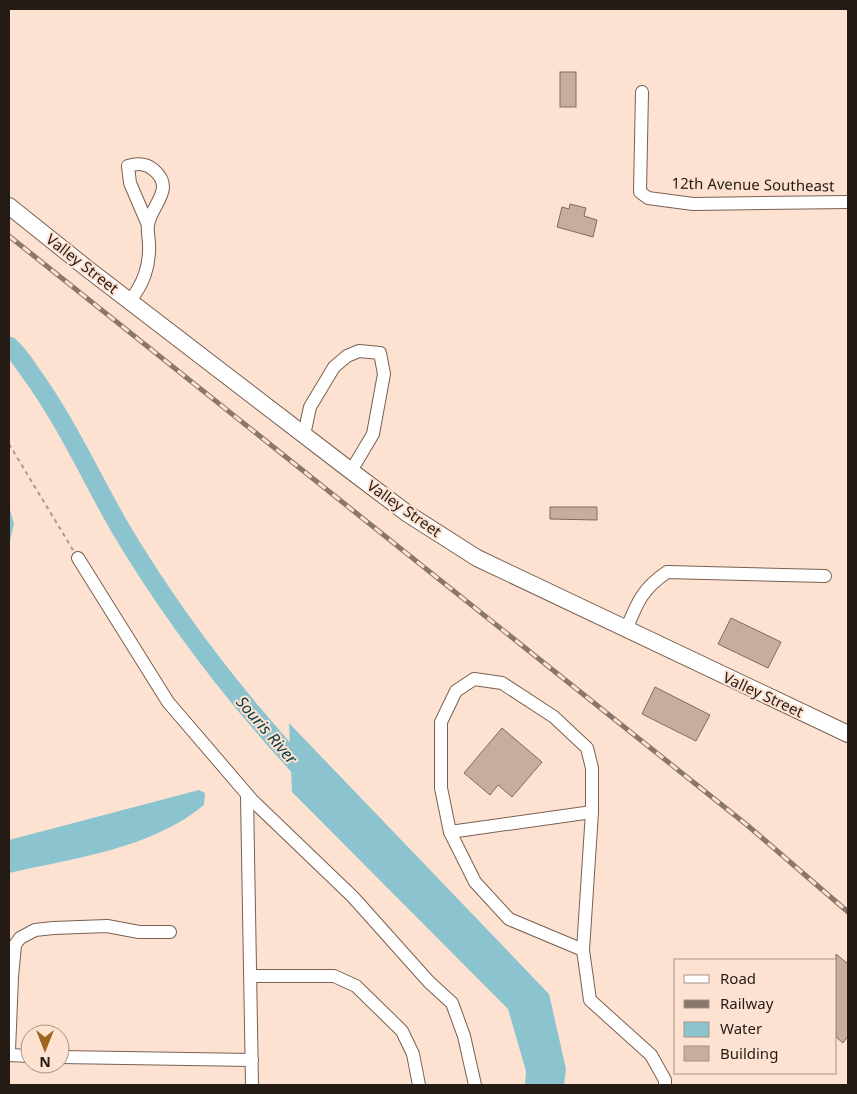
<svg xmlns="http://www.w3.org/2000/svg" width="857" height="1094" viewBox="0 0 857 1094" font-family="'Noto Sans',sans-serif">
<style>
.water{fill:#8bc4ce}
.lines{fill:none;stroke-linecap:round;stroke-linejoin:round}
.river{stroke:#8bc4ce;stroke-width:19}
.building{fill:#c8ad9d;stroke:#826a5b}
.minor-casing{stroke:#796152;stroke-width:14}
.major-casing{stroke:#796152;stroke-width:18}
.path{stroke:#ad988b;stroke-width:2;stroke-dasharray:4 4;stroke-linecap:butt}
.minor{stroke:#fff;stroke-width:12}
.major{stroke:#fff;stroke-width:16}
.rail-casing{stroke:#89776c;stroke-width:5}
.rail{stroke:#fee2d1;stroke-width:3;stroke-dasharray:9;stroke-linecap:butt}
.labels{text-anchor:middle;stroke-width:4;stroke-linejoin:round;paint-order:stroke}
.street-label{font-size:15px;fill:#251b15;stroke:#fee2d1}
.water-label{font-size:16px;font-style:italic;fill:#084047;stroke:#fee2d1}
</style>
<rect width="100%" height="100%" fill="#fee2d1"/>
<!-- water -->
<g class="water">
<path d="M9 506 14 524 9 545Z"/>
<path d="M289 723 549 994 566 1069 564 1085H525L526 1071 508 1009 292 792Z"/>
<path d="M199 790 205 793 204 805C151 849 74 858 9 873V840Z"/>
</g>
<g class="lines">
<!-- river -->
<path class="river" d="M9 346C17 353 24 363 30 372 65 420 90 475 119 526 173 617 236 699 308 776"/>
</g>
<!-- building -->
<g class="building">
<rect x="560" y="72" width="16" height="35"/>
<path d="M570 204 586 208 584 216 597 220 593 237 557 227 562 207 569 209Z"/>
<path d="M550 507H597V520L550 519Z"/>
<path d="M731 618 781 642 768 668 718 644Z"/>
<path d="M655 687 710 715 696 741 642 714Z"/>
<path d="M502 728 542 762 512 797 498 785 490 795 464 773Z"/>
<path d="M836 954 848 964V1036L843 1043 836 1037Z"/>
</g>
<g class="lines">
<!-- minor casing -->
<g class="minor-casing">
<g id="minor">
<path d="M642 92 640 192 648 198 693 204 848 202"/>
<path d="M130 301C143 284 150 267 149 244 149 238 147 231 148 225 151 205 176 189 154 170 146 163 138 163 128 166L130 183 148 225"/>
<path d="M304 435 310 407 334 367 347 356 359 351 380 353 384 374 373 434 351 471"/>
<path d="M78 558 168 702 252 800 353 897 429 982 452 1003 464 1036 475 1085"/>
<path d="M626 630C637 603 642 589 667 572L825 576"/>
<path d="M247 795 252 1085"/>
<path d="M450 832 592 812"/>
<path d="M583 950 509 919 475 882 450 832 441 788V722L456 691 474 679 502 683 554 717 587 748 592 768V812L583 950 590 1000 651 1055 665 1080V1085"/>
<path d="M251 976H334L356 986 402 1031 413 1054 419 1085"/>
<path d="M9 1051 12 977 15 945 20 938 35 930 53 928 107 926 139 932H170"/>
<path d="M9 1055 30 1056"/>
<path d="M60 1057 252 1060"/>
</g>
</g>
<!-- major casing -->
<g class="major-casing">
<path id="major" d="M9 206 89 270 351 471 408 514 477 558 848 734"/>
</g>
<!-- path -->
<path class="path" d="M9 444 73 550"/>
<!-- minor -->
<use href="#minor" class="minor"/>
<!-- major -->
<use href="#major" class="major"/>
<!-- rail casing -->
<g class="rail-casing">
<path id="rail" d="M9 236 747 825 848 912"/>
</g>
<!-- rail -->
<use href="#rail" class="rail"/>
</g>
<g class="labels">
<!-- street labels -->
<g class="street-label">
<text transform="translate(753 185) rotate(1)" y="5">12th Avenue Southeast</text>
<text transform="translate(82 264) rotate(38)" y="5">Valley Street</text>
<text transform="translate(404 509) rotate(35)" y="5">Valley Street</text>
<text transform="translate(763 695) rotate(25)" y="5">Valley Street</text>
</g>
<!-- water labels -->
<g class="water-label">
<text transform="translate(267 730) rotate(49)" y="6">Souris River</text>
</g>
</g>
<!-- border -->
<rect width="857" height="1094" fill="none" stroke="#251b15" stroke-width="20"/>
<!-- legend -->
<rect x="674" y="959" width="162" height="115" fill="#fee2d1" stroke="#a79286"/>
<rect x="684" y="975" width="25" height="8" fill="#ffffff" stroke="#a79286"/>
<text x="720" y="984" font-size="15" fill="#251b15">Road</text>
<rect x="684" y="1000" width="25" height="8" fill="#89776c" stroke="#a79286"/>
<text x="720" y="1009" font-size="15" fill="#251b15">Railway</text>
<rect x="684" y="1022" width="25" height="15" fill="#8bc4ce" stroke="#a79286"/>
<text x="720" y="1034" font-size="15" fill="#251b15">Water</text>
<rect x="684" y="1046" width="25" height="15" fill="#c8ad9d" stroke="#a79286"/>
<text x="720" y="1059" font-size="15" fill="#251b15">Building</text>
<!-- north arrow -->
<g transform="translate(45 1049) rotate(180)"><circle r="24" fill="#fee2d1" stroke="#a79286"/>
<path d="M0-4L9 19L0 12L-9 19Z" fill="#9c641f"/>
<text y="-8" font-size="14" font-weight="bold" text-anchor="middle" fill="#251b15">N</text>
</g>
</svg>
